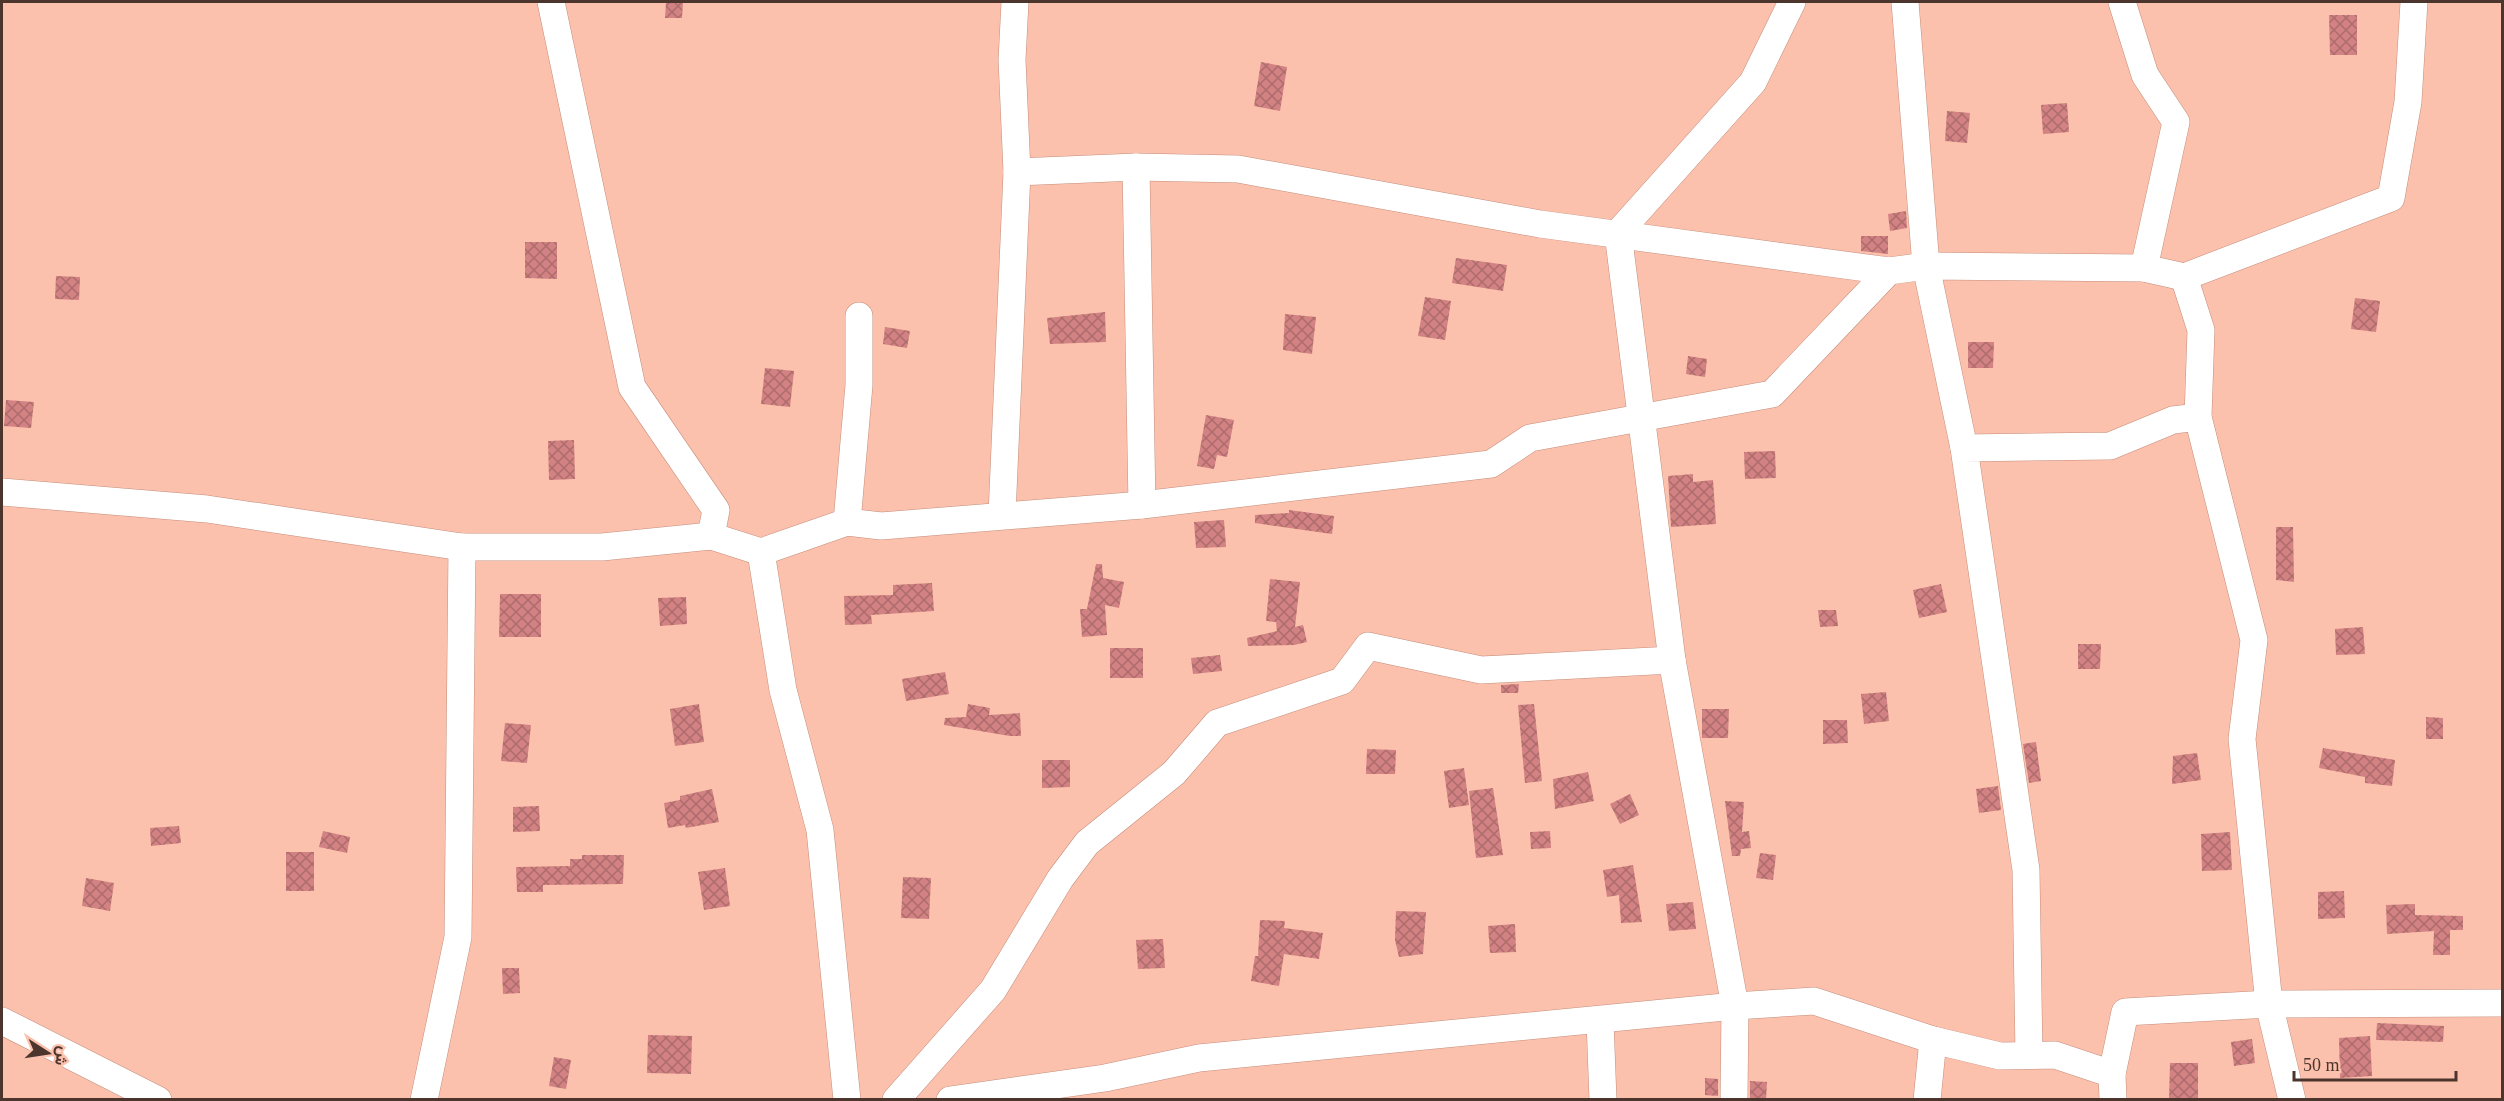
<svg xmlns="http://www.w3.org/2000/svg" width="2504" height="1101" viewBox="0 0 2504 1101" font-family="'Times New Roman',Vazirmatn,serif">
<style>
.building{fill:url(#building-cross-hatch)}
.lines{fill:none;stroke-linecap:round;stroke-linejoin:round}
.minor-casing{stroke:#c48d7a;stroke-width:28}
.minor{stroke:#fff;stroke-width:27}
</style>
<defs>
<pattern id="building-cross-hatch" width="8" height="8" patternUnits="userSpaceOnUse" patternTransform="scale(1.5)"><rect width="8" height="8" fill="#d28282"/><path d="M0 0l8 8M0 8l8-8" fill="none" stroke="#ad6b6b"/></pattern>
</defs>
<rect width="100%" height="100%" fill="#fcc1ad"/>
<!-- building -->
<g class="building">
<path d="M666 2H683L682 18H665Z"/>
<path d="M2329 15H2357V55H2330Z"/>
<path d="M1261 62 1287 67 1280 111 1254 106Z"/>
<path d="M2067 103 2069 132 2043 134 2041 105Z"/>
<path d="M1947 111 1970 113 1967 143 1945 141Z"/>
<path d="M1906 211 1907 228 1890 231 1888 214Z"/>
<path d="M1861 236H1888V254L1861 251Z"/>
<path d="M525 242H557V279L525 278Z"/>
<path d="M1456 258 1507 265 1503 291 1452 283Z"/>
<path d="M56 276 80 277 79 300 55 299Z"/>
<path d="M1425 297 1451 301 1445 340 1418 336Z"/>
<path d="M2355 298 2380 301 2376 332 2351 329Z"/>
<path d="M1105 312 1106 342 1050 344 1047 318Z"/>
<path d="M1285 314 1316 317 1312 354 1283 350Z"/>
<path d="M885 327 910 331 907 348 883 344Z"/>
<path d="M1968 342H1994L1993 368H1968Z"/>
<path d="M1688 356 1707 359 1705 377 1686 374Z"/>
<path d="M765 368 794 371 790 407 761 404Z"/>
<path d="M6 400 34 402 31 428 4 426Z"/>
<path d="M1206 415 1234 420 1227 457 1217 455 1214 469 1197 466Z"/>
<path d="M574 440 575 479 549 480 548 441Z"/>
<path d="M1775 451 1776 478 1745 479 1744 452Z"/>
<path d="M1693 474V482L1713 480 1716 524 1671 527 1668 476Z"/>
<path d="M1289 510 1334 516 1332 534 1255 523V515L1289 513Z"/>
<path d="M1224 520 1226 547 1196 548 1194 522Z"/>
<path d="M2276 527H2293L2294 582 2276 580Z"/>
<path d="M1096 564H1102L1103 578 1124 582 1119 608 1105 605 1107 635 1082 637 1080 609H1087Z"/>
<path d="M1270 579 1300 582 1295 627 1303 625 1307 642 1294 645 1248 646 1247 638 1277 631 1276 622 1266 621Z"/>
<path d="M932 583 934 611 871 615 872 624 845 625 844 596 893 595V585Z"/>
<path d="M1941 584 1947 612 1919 618 1913 590Z"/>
<path d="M500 594H541V637H499Z"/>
<path d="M686 597 687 624 660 626 658 598Z"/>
<path d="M1818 610H1836L1838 626 1820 627Z"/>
<path d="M2363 627 2365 654 2336 655 2335 629Z"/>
<path d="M2078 644H2101L2100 669H2078Z"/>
<rect x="1110" y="648" width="33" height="30"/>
<path d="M1220 655 1222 671 1193 674 1191 658Z"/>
<path d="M945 672 949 694 906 701 902 679Z"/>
<path d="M1519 684 1518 693H1501V685Z"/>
<path d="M1886 692 1889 721 1864 724 1861 694Z"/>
<path d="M699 704 704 742 675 746 670 709Z"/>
<path d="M968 704 990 708 989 715 1020 713 1021 736H1010L944 725 945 718 966 717Z"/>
<path d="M1534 704 1542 781 1525 783 1518 705Z"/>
<path d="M1702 709H1729L1728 738H1702Z"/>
<path d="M2426 717 2443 718V739H2426Z"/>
<path d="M1823 720H1847L1848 743 1823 744Z"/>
<path d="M505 723 531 725 527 763 501 761Z"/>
<path d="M2036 742 2041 781 2029 783 2023 744Z"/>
<path d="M2323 748 2395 760 2392 786 2365 783V777L2319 768Z"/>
<path d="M1367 749 1396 750 1395 774H1366Z"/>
<path d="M2197 753 2201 780 2172 784 2173 756Z"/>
<path d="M1042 760H1070V787L1042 788Z"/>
<path d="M1464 768 1469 805 1449 808 1444 771Z"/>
<path d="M1588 772 1594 801 1555 809 1553 779Z"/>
<path d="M1998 786 2001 810 1979 813 1976 789Z"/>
<path d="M1493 788 1503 855 1476 858 1469 791Z"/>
<path d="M712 789 719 822 686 828 685 825 668 828 664 803 680 800V796Z"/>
<path d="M1630 794 1639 815 1620 824 1610 804Z"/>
<path d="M1725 801 1744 802 1742 832 1749 831 1751 848 1741 849 1740 856H1732Z"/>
<path d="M539 806 540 831 513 832V807Z"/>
<path d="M179 826 181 843 151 846 150 828Z"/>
<path d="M323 831 350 837 347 853 319 847Z"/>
<path d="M1550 831 1551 848 1531 849 1530 832Z"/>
<path d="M2230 832 2232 870 2202 871 2201 834Z"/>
<rect x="286" y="852" width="28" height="39"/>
<path d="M1760 853 1776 855 1773 880 1756 878Z"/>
<path d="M582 855H624L623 884 543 885V892H517L516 867 570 866V859H582Z"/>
<path d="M1633 865 1642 922 1621 923 1619 895 1607 897 1603 870Z"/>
<path d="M725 868 730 906 704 910 698 872Z"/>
<path d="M903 877 931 878 929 919 901 918Z"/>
<path d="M86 878 114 883 110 911 82 906Z"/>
<path d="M2344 891 2345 918 2318 919V892Z"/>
<path d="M1693 902 1696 929 1669 931 1666 904Z"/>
<path d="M2415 904V915L2463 916V930H2450V955H2433L2434 931 2387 934 2386 905Z"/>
<path d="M1396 911 1426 912 1423 954 1399 957 1395 940Z"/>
<path d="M1260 920 1285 921 1284 928 1323 933 1319 959 1284 954 1279 986 1251 981 1255 956H1258Z"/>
<path d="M1515 924 1516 952 1490 953 1488 926Z"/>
<path d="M1163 939 1165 968 1138 969 1136 940Z"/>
<path d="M502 968H519L520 993 503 994Z"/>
<path d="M2377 1023 2444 1026 2443 1042 2376 1040Z"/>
<path d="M648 1035 692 1036 691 1074 647 1073Z"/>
<path d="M2370 1036 2372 1076 2340 1078 2339 1038Z"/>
<path d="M2252 1039 2255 1063 2234 1066 2231 1042Z"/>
<path d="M554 1057 571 1060 566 1089 549 1086Z"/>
<path d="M2170 1063H2198V1100H2169Z"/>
<path d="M1705 1078 1718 1079V1096L1705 1095Z"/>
<path d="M1750 1081 1767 1082 1766 1100 1750 1099Z"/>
</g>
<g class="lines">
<!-- minor casing -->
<g class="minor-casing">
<g id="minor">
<path d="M551 2 632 387 716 510 711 536"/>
<path d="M1905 2 1926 266 1964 448"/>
<path d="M2122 2 2145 75 2176 122 2144 268"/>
<path d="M1136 167 1142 505"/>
<path d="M1017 172 1136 167 1238 169 1540 224 1889 271 1926 266 2144 268 2184 277 2391 198 2408 102 2414 2"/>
<path d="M2184 277 2201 330 2198 417 2254 640 2242 739 2269 1004 2292 1100"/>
<path d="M2 492 207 509 462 547H602L711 536 761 552 847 522 881 526 1142 505 1491 464 1530 438 1772 394 1889 271"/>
<path d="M1002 515 1017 172 1012 60 1015 2"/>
<path d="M847 522 859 385V316"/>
<path d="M761 552 783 690 820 830 847 1100"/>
<path d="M1672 660 1618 233 1753 82 1792 2"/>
<path d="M2 1021 158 1100"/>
<path d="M1600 1021 1603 1100"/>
<path d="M2029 1055 2026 870 1964 448 2110 446 2173 420 2198 417"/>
<path d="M424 1100 458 937 462 547"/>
<path d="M896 1100 993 990 1060 879 1087 843 1174 773 1217 723 1342 681 1368 646 1481 670 1672 660 1735 1006 1734 1100"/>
<path d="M950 1100 1105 1078 1199 1058 1735 1006 1814 1001 1933 1040 2000 1056 2055 1055 2112 1074"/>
<path d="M1927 1100 1933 1040"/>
<path d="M2113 1100 2112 1074 2125 1012 2269 1004 2502 1003"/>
</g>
</g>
<!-- minor -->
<use href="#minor" class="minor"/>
</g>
<!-- border -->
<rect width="2504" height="1101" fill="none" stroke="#4c352c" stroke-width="6"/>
<!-- north arrow -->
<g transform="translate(48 1053) rotate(102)" stroke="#fcc1ad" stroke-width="4.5" paint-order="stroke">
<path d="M0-4.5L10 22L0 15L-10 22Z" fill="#4c352c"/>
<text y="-9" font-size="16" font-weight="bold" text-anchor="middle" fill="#4c352c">ش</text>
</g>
<!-- scale -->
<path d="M2294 1071v9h162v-9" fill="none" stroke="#4c352c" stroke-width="3"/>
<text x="2303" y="1071" font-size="18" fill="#4c352c" stroke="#fcc1ad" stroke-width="4.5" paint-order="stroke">50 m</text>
</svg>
